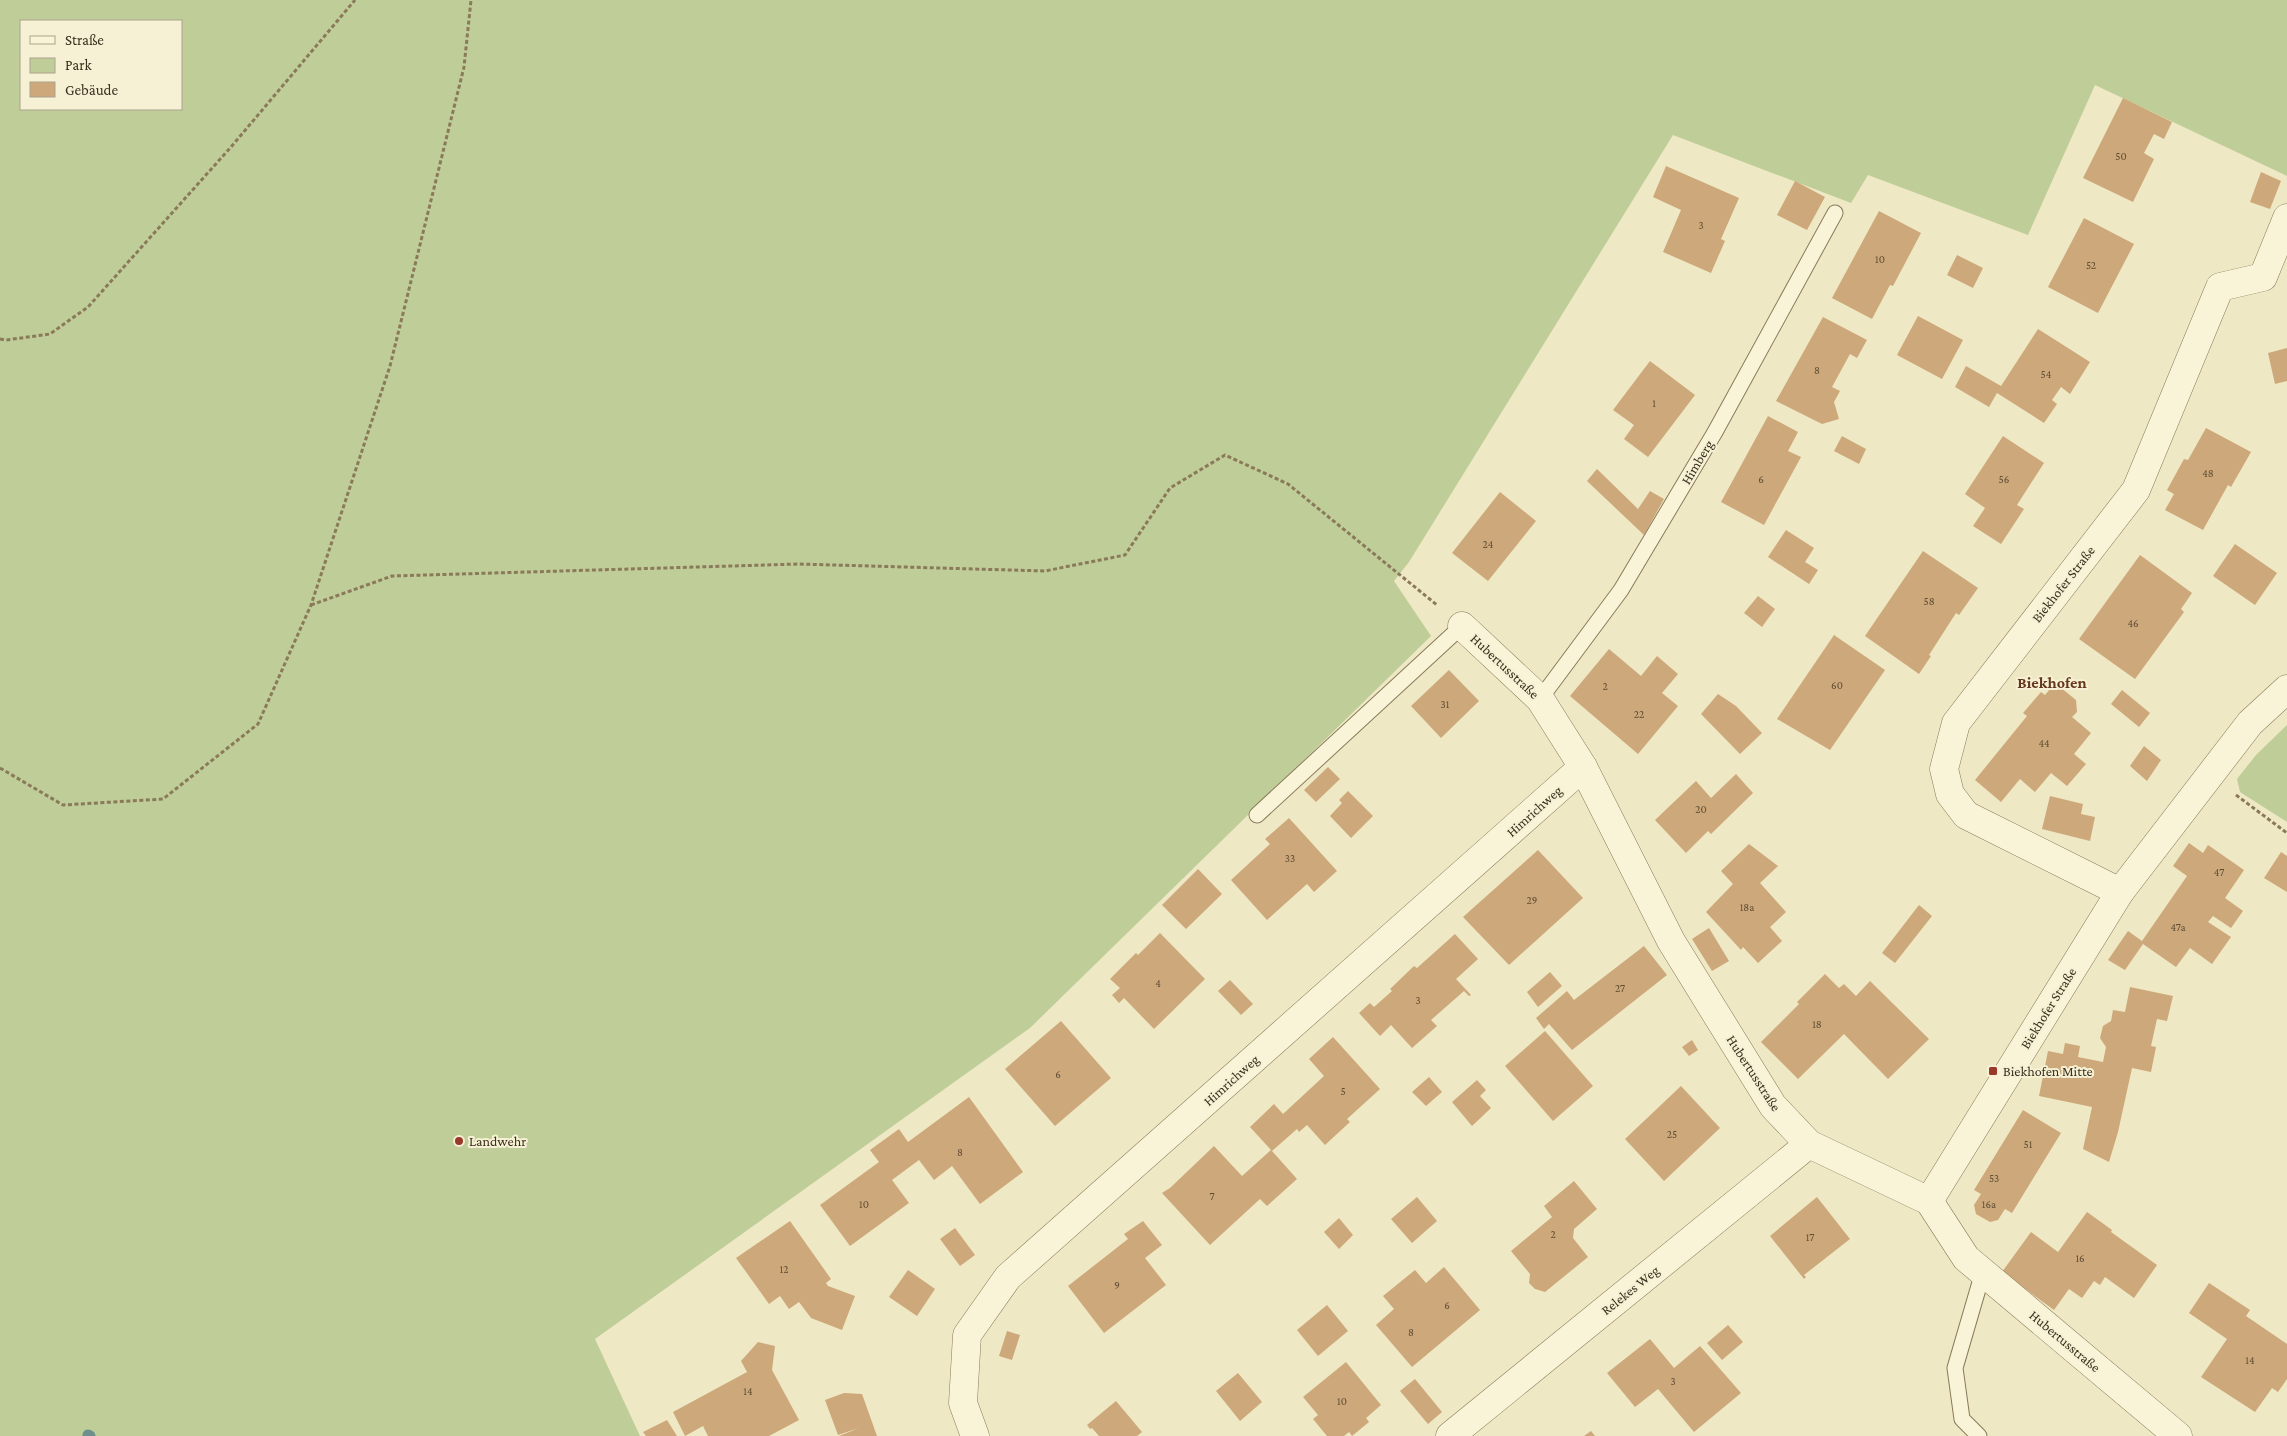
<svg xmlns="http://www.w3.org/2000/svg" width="2287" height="1436" viewBox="0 0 2287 1436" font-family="'Crimson Pro',serif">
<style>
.green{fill:#bfcd98;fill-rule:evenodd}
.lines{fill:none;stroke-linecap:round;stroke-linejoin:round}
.stream{stroke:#6d908d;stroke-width:11}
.building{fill:#cda87a}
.service-casing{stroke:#8a7a5a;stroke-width:17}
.minor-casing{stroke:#8a7a5a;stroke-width:29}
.path{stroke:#8a7a5a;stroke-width:3;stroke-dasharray:4 2.5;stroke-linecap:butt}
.service{stroke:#f9f4d8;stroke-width:15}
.minor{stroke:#f9f4d8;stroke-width:28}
.poi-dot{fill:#99392a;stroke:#f6f1d4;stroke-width:2}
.labels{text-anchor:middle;stroke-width:4;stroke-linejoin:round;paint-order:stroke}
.number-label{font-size:11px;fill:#5f4d35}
.street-label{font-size:14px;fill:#3a2f1e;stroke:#f6f1d4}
.poi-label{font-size:14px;fill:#3a2f1e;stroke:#f6f1d4;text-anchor:start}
.quarter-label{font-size:16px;font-weight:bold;fill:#67371d;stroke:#f6f1d4}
</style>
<rect width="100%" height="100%" fill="#efe8c4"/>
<!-- green -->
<g class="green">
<path d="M0 0H2287V176L2095 85 2028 235 1868 175 1851 203 1673 135 1409 562 1394 581 1431 636 1030 1028 595 1339 640 1436H0ZM21 21H181V109H21Z"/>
<path d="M2287 725V822L2240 792 2237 779 2256 755Z"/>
</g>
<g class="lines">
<!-- stream -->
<path class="stream" d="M88 1435 90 1436"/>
</g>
<!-- building -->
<g class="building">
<path d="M2123 98 2172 122 2164 139 2154 134 2144 153 2154 159 2133 202 2083 178Z"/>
<path d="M1666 166 1739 198 1721 239 1725 241 1711 273 1663 252 1681 210 1653 197Z"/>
<path d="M2261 172 2281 181 2270 209 2250 202Z"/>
<path d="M1795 181 1825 197 1807 230 1777 215Z"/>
<path d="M1879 211 1921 233 1893 286 1890 285 1872 319 1832 298Z"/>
<path d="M2084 218 2134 244 2098 313 2048 287Z"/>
<path d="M1957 255 1983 268 1973 288 1947 275Z"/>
<path d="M1918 316 1963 340 1942 379 1897 355Z"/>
<path d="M1823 317 1867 340 1857 358 1850 354 1832 387 1840 391 1834 402 1839 419 1822 424 1776 401Z"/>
<path d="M2038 329 2090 362 2070 394 2061 387 2052 400 2057 404 2044 423 1997 393 1989 407 1955 387 1966 366 2001 386Z"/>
<path d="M2287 348V381L2275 384 2268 353Z"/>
<path d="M1650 361 1695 395 1648 457 1624 439 1634 425 1613 410Z"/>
<path d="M1768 416 1798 432 1788 451 1801 457 1764 525 1721 502Z"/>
<path d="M2206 428 2251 452 2231 487 2228 485 2203 530 2165 510 2174 494 2167 490 2184 459 2188 460Z"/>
<path d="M1842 436 1866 449 1859 464 1834 451Z"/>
<path d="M2003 436 2044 463 2017 505 2024 509 2001 544 1973 526 1985 508 1965 494Z"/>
<path d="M1597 469 1638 509 1650 491 1664 499 1644 535 1587 481Z"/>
<path d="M1500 492 1536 521 1488 581 1452 553Z"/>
<path d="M1786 530 1814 548 1805 562 1818 570 1809 584 1768 557Z"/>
<path d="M2235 544 2277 573 2255 605 2213 576Z"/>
<path d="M1923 551 1978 588 1959 615 1956 613 1929 655 1931 656 1919 674 1865 636Z"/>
<path d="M2140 555 2192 593 2181 609 2184 612 2135 679 2079 639Z"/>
<path d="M1758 596 1775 609 1762 627 1744 613Z"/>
<path d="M1834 635 1885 670 1830 750 1777 719Z"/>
<path d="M1609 649 1641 676 1657 656 1678 674 1662 693 1678 706 1638 754 1570 696Z"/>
<path d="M1449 670 1479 701 1441 738 1411 706Z"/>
<path d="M2055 683 2076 700 2077 712 2072 717 2091 733 2074 754 2086 764 2067 786 2051 773 2035 792 2020 779 2001 802 1975 780 2027 716 2023 713 2041 692 2045 695Z"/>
<path d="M2122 690 2150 713 2139 727 2111 704Z"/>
<path d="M1718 694 1736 706 1762 733 1740 754 1701 714Z"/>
<path d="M2144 746 2161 760 2147 781 2130 766Z"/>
<path d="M1328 767 1340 779 1316 802 1304 790Z"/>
<path d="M1736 774 1753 793 1711 834 1708 831 1686 853 1655 820 1696 781 1711 798Z"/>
<path d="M1348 791 1373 816 1351 838 1330 816 1342 803 1339 800Z"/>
<path d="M2050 796 2083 804 2081 814 2095 817 2090 841 2042 829Z"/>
<path d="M1289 818 1337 871 1314 892 1307 884 1267 920 1231 880 1270 844 1265 839Z"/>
<path d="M2189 843 2203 853 2208 845 2244 870 2225 898 2243 911 2231 928 2213 916 2208 922 2231 937 2212 964 2190 948 2176 967 2143 944 2125 970 2108 960 2128 931 2142 941 2187 876 2173 866Z"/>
<path d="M1749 844 1778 866 1760 883 1786 912 1770 927 1782 941 1758 963 1743 947 1741 950 1706 912 1733 884 1721 871Z"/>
<path d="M1538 850 1583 898 1509 965 1463 917Z"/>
<path d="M2281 852 2287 856V892L2264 878Z"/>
<path d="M1198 869 1222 894 1186 929 1162 905Z"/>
<path d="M1919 905 1932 916 1895 963 1882 953Z"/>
<path d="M1709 928 1729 961 1712 971 1692 939Z"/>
<path d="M1160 933 1205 979 1154 1029 1124 998 1119 1003 1112 995 1120 988 1110 979 1136 953 1138 955Z"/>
<path d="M1455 934 1478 959 1456 979 1471 995 1469 996 1464 991 1431 1020 1437 1026 1412 1048 1391 1025 1380 1036 1359 1013 1370 1003 1374 1007 1392 991 1390 989 1414 966 1417 968Z"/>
<path d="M1644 946 1667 975 1572 1050 1549 1024 1544 1029 1536 1018 1567 991 1574 1000Z"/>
<path d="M1550 972 1562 986 1538 1007 1527 992Z"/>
<path d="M1825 974 1839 988 1844 984 1856 996 1870 981 1929 1039 1888 1079 1844 1034 1798 1079 1761 1042 1799 1004 1797 1002Z"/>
<path d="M1230 980 1253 1004 1241 1015 1218 991Z"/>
<path d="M2130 987 2173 996 2167 1021 2157 1019 2151 1046 2156 1047 2151 1072 2132 1068 2118 1132 2109 1162 2083 1149 2092 1107 2039 1096 2048 1051 2063 1054 2065 1043 2080 1046 2078 1057 2103 1062 2106 1047 2100 1038 2103 1026 2111 1021 2113 1010 2125 1012Z"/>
<path d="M1061 1021 1111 1078 1055 1126 1005 1069Z"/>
<path d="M1545 1031 1593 1086 1553 1121 1505 1066Z"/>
<path d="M1333 1037 1380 1089 1347 1119 1350 1122 1325 1145 1307 1125 1299 1132 1297 1129 1272 1151 1297 1179 1267 1206 1260 1199 1210 1245 1162 1193 1170 1188 1214 1146 1242 1176 1271 1150 1250 1127 1274 1104 1283 1114 1324 1076 1309 1059Z"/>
<path d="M1692 1040 1698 1050 1689 1056 1682 1047Z"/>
<path d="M1429 1077 1442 1092 1426 1106 1412 1092Z"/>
<path d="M1477 1080 1486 1090 1480 1096 1491 1108 1472 1126 1452 1102Z"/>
<path d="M1681 1086 1720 1128 1664 1181 1625 1139Z"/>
<path d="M969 1097 1023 1172 980 1204 952 1166 934 1180 919 1160 892 1180 909 1203 850 1246 820 1205 879 1162 870 1150 899 1129 908 1142Z"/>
<path d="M2023 1110 2061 1133 2012 1213 2005 1209 1998 1220 1990 1222 1976 1214 1974 1205 1981 1194 1974 1190Z"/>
<path d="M1574 1181 1597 1209 1574 1229 1573 1238 1588 1257 1545 1292 1535 1289 1529 1283 1530 1274 1511 1251 1552 1217 1544 1206Z"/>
<path d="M1417 1197 1437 1221 1412 1243 1391 1219Z"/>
<path d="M1817 1197 1850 1239 1804 1275 1806 1277 1804 1279 1770 1236Z"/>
<path d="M2087 1212 2112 1230 2111 1232 2157 1265 2134 1298 2105 1277 2100 1285 2094 1281 2082 1298 2069 1289 2054 1310 2002 1272 2031 1232 2058 1252Z"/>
<path d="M1339 1218 1353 1235 1339 1249 1324 1232Z"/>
<path d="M790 1221 831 1279 826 1283 828 1286 855 1296 842 1330 811 1318 799 1302 789 1309 780 1296 769 1304 736 1258Z"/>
<path d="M1143 1221 1162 1245 1145 1258 1166 1285 1104 1333 1068 1286 1128 1239 1124 1234Z"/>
<path d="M955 1228 975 1255 960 1266 940 1239Z"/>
<path d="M1444 1267 1480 1310 1412 1367 1376 1325 1394 1309 1383 1296 1415 1270 1426 1283Z"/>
<path d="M908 1270 935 1289 917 1316 889 1297Z"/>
<path d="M2209 1283 2250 1310 2246 1316 2287 1344V1379L2278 1392 2272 1388 2255 1412 2201 1377 2227 1339 2189 1313Z"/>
<path d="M1327 1305 1348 1331 1318 1356 1297 1330Z"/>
<path d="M1728 1325 1743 1342 1722 1360 1707 1343Z"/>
<path d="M1007 1331 1020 1335 1012 1360 999 1356Z"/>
<path d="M1650 1339 1674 1368 1700 1346 1741 1393 1694 1432 1658 1389 1635 1407 1607 1373Z"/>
<path d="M758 1342 775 1346 772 1370 799 1420 769 1436H708L703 1426 685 1436 673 1412 747 1372 741 1361Z"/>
<path d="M1346 1362 1381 1405 1366 1418 1369 1422 1352 1436 1349 1432 1344 1436H1327L1313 1419 1318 1415 1303 1397Z"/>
<path d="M1238 1373 1262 1402 1240 1421 1216 1391Z"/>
<path d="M1415 1379 1442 1412 1428 1424 1400 1391Z"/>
<path d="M844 1393 862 1394 877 1436H839L859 1428 838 1435 825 1400Z"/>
<path d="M1116 1401 1142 1432 1137 1436H1099L1092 1428 1090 1429 1087 1425Z"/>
<path d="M667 1420 677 1436H646L643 1432Z"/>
<path d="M1591 1431 1595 1436H1584Z"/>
</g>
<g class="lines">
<!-- service casing -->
<g class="service-casing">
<g id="service">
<path d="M1540 699 1621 590 1715 432 1835 213"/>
<path d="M1257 815 1462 626"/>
<path d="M1979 1436 1962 1419 1955 1368 1983 1272"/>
</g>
</g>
<!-- minor casing -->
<g class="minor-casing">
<g id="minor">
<path d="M1462 626 1540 699 1583 767 1671 941 1773 1106 1809 1144 1929 1201 1966 1258 2178 1436"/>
<path d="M2120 892 1966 815 1950 794 1944 769 1956 723 2136 490 2220 287 2263 277 2287 218"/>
<path d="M1929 1201 2120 892 2250 723 2287 689"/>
<path d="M975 1436 963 1403 967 1335 1008 1277 1583 767"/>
<path d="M1450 1436 1809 1144"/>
</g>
</g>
<!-- path -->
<g class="path">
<path d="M0 339 6 340 50 334 88 307 231 147 355 0"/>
<path d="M311 605 392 576 799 564 1045 571 1125 555 1170 488 1225 455 1288 484 1437 605"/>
<path d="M0 768 63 805 163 799 258 724 311 605 390 366 464 67 471 0"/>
<path d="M2236 795 2287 833"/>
</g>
<!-- service -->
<use href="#service" class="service"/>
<!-- minor -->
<use href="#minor" class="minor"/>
</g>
<!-- markers -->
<g class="poi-dot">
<rect x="1988" y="1066" width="10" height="10" rx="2.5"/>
<circle cx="459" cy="1141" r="5"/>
</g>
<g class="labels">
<!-- number labels -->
<g class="number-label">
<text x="2121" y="160">50</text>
<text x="1701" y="229">3</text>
<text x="1880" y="263">10</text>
<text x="2091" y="269">52</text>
<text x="1817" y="374">8</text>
<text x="2046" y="378">54</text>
<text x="1654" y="407">1</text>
<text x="2208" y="477">48</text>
<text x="1761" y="483">6</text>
<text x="2004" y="483">56</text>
<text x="1488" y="548">24</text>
<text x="1929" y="605">58</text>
<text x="2133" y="627">46</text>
<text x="1837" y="689">60</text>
<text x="1605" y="690">2</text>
<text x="1445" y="708">31</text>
<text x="1639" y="718">22</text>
<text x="2044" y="747">44</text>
<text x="1701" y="813">20</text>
<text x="1290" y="862">33</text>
<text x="2219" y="876">47</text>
<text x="1532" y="904">29</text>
<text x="1747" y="911">18a</text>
<text x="2178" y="931">47a</text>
<text x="1158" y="987">4</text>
<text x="1620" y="992">27</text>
<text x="1418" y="1004">3</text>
<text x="1817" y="1028">18</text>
<text x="1058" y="1078">6</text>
<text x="1343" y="1095">5</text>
<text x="1672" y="1138">25</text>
<text x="2028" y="1148">51</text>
<text x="960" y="1156">8</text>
<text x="1994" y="1182">53</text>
<text x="1212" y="1200">7</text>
<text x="864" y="1208">10</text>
<text x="1989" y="1208">16a</text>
<text x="1553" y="1238">2</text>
<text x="1810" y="1241">17</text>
<text x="2080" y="1262">16</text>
<text x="784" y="1273">12</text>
<text x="1117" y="1289">9</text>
<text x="1447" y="1309">6</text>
<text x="1411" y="1336">8</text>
<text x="2250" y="1364">14</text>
<text x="1673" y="1385">3</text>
<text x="748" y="1395">14</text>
<text x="1342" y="1405">10</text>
</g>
<!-- street labels -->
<g class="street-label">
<text transform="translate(1697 462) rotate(-59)" y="5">Himberg</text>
<text transform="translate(2063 584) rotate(-52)" y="5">Biekhofer Straße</text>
<text transform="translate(1505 666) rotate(43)" y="5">Hubertusstraße</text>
<text transform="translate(1534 811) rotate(-42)" y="5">Himrichweg</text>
<text transform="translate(2048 1008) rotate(-58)" y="5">Biekhofer Straße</text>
<text transform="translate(1754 1073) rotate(57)" y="5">Hubertusstraße</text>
<text transform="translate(1231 1080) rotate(-42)" y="5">Himrichweg</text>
<text transform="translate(1630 1290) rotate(-39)" y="5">Relekes Weg</text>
<text transform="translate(2065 1341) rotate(40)" y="5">Hubertusstraße</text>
</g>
<!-- poi labels -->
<g class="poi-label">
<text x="2003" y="1076">Biekhofen Mitte</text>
<text x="469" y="1146">Landwehr</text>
</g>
<!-- quarter labels -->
<g class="quarter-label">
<text x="2052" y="688">Biekhofen</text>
</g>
</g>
<!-- legend -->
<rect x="20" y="20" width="162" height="90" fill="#f6f1d4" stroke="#aba38b"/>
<rect x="30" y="36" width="25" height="8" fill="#f9f4d8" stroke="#aba38b"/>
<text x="65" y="45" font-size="15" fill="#3a2f1e">Straße</text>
<rect x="30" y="58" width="25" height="15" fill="#bfcd98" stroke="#aba38b"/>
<text x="65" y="70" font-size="15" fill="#3a2f1e">Park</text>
<rect x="30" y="82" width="25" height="15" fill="#cda87a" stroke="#aba38b"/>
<text x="65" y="95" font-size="15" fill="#3a2f1e">Gebäude</text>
</svg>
